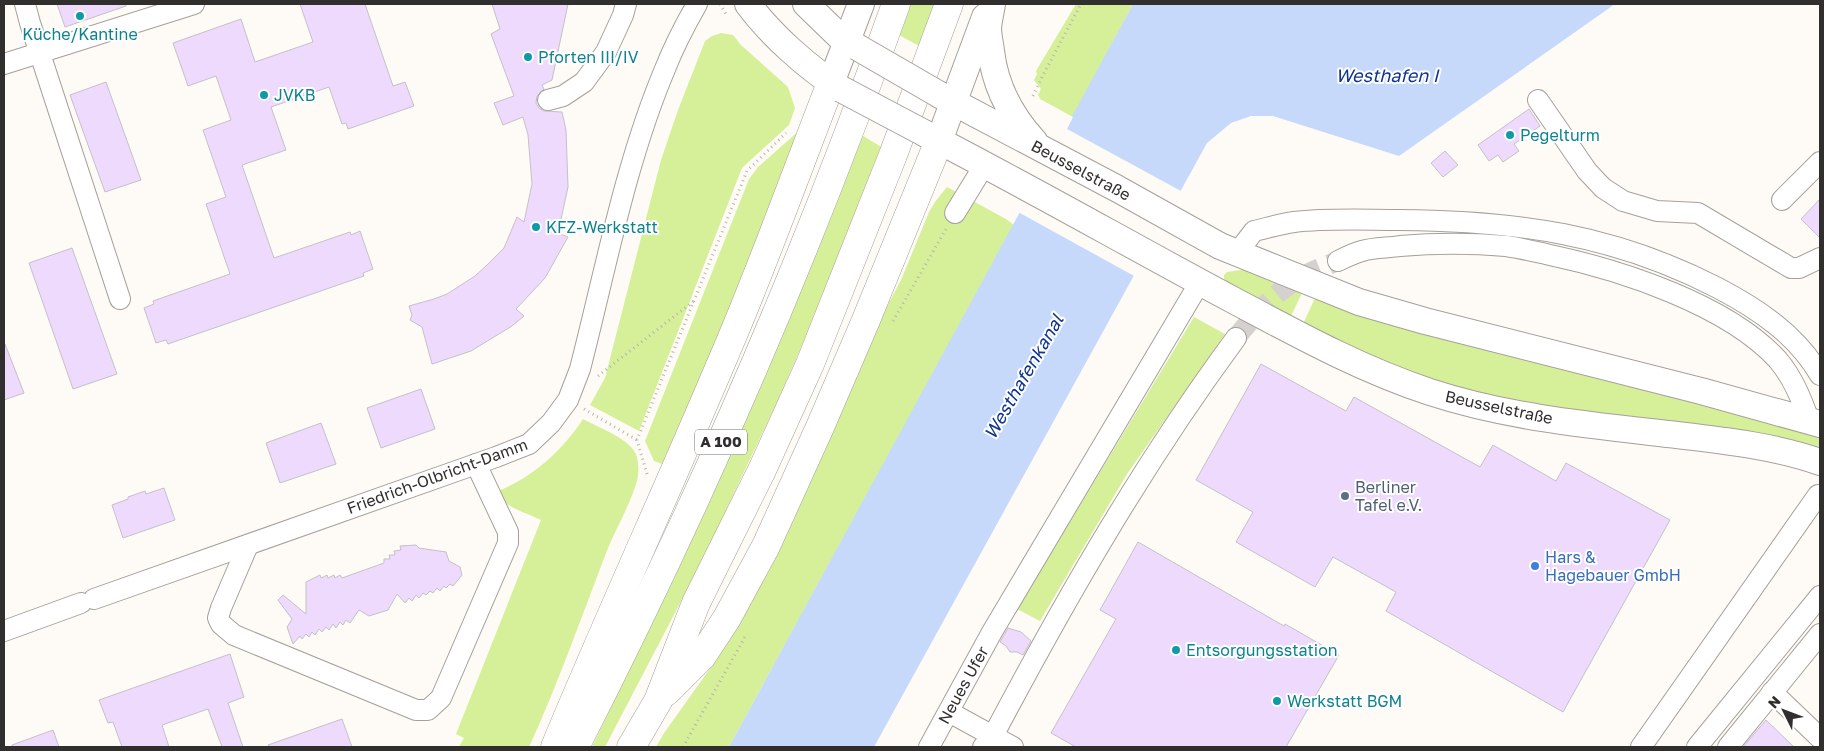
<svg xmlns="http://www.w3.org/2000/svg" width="1824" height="751" viewBox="0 0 1824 751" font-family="'Golos Text',sans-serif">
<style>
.green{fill:#d6ef99}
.water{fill:#c7d9fb}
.pier{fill:#fefaf6}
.building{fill:#eddafd;stroke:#c5c1c8}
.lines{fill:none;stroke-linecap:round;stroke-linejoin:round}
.minor-tunnel{stroke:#d5d1ce;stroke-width:20;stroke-dasharray:20 10;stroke-linecap:butt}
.minor-casing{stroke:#a6a09a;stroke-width:22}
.major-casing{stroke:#a6a09a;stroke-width:28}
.highway-casing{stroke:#a6a09a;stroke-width:29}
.path{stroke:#b8b4b1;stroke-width:3;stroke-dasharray:1 4;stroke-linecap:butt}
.minor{stroke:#fff;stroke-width:20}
.major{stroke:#fff;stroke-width:26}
.highway{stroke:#fff;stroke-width:28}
.major-bridge-casing{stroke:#a6a09a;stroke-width:28;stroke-linecap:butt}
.major-bridge{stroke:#fff;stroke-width:26}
.culture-dot{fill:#0f9aa8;stroke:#fff;stroke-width:2}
.service-dot{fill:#5c6f8a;stroke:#fff;stroke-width:2}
.shop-dot{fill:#3f7fe0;stroke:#fff;stroke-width:2}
.labels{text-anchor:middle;stroke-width:4;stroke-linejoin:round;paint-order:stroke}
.shield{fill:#fff;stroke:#6f6d6c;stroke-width:1}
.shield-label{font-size:15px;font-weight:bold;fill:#312f2d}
.culture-label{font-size:16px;fill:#0d838f;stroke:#fff;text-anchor:start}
.street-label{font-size:16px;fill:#312f2d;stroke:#fff}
.service-label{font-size:16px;fill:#4e5e75;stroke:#fff;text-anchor:start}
.shop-label{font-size:16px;fill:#366cbe;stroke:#fff;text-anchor:start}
.water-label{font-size:18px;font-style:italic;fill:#113491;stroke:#fff}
</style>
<rect width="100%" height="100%" fill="#fefaf6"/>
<!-- green -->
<g class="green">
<path d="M908 4H936L921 47 897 34Z"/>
<path d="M1076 4H1133L1073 117 1040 99 1038 95 1041 89 1034 80 1037 74 1036 71Z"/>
<path d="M721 33 733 35 741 45 788 87 795 108 789 125 742 168 639 431 590 405 605 378 661 160 678 110 705 41 712 36Z"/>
<path d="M801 129 737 293 662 464 654 461 645 441 647 436 749 179 758 167Z"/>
<path d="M860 134 883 148 814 318 777 402 702 561 605 747H592L652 622Z"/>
<path d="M947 187 1006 219 1014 225 729 747H656L664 733 714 663 871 336 901 280 929 212 935 202Z"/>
<path d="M1240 270H1250L1302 293 1290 318 1226 283 1224 279V275L1227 272Z"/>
<path d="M1315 298 1820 435V447C1728 426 1632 421 1539 406 1456 393 1379 360 1302 326Z"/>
<path d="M1194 317 1225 334 1127 474 1040 621 1017 609Z"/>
<path d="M583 419C599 428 632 439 637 457 639 466 639 476 636 484 629 507 615 530 606 553 581 618 558 684 529 747H459L464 738 456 734 541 520C525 512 505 508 496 492 532 478 562 451 583 419Z"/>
</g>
<!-- water -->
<path class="water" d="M1133 4H1615L1399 156 1273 116H1251L1231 123 1207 143 874 747H729Z"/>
<!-- pier -->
<path class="pier" d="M1071 116 1073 117 1067 129 1181 191 1185 187 1136 277 1018 212Z"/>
<!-- building -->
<g class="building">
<path d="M57 4H126V6L65 27Z"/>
<path d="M300 4H365L393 86 405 82 414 106 348 129 346 123 342 124 329 87 271 107 286 150 242 165 274 258 350 232 351 235 360 231 373 269 363 273 364 276 168 344 166 340 156 343 144 308 154 304 153 301 230 274 206 204 226 197 203 130 231 120 216 76 188 86 173 43 241 19 255 62 313 42Z"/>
<path d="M492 4H568L552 80 542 85 544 89 537 96 536 103 539 108 544 111 562 112 566 130 568 187 558 233 568 237 545 278 516 309 524 316 512 326 471 351 432 364 422 327 410 320 412 315 409 306 434 299 447 294 475 276 488 264 504 248 517 217 524 222 532 184 528 135 523 117 503 125 494 103 514 96 491 34 500 29Z"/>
<path d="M106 82 141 180 105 192 70 95Z"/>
<path d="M1529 109 1540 126 1514 144 1519 151 1503 162 1498 155 1489 161 1478 145Z"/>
<path d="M1445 151 1458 165 1443 177 1431 163Z"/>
<path d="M1820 199V238L1801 219Z"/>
<path d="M72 248 117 374 73 389 29 263Z"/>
<path d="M4 344H5L24 393 4 400Z"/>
<path d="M1261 364 1346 411 1354 397 1480 467 1493 445 1556 481 1566 463 1670 520 1563 712 1386 611 1396 592 1333 557 1315 587 1236 542 1253 512 1196 480Z"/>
<path d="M421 389 435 429 381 448 367 408Z"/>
<path d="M321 423 336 464 280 483 266 443Z"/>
<path d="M164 488 175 520 123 538 112 505 128 499V497L145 491 146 494Z"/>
<path d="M1138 542 1284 626 1285 624 1339 655 1286 747H1076L1051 733 1116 619 1100 610Z"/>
<path d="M416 545 419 548 446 552 449 561 460 567 462 575 453 586 450 584 446 588 444 586 440 591 437 588 433 593 430 591 426 595 423 593 419 598 416 595 412 601 409 598 405 603 397 594 388 610 369 616 359 610 350 623 346 620 343 625 340 622 336 628 333 624 329 630 326 627 322 632 319 629 315 635 312 632 309 637 306 634 302 639 300 636 293 644 287 627 292 619 278 600 283 595 306 614V582L320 575 321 578 327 575 328 578 334 575 335 578 340 575 342 578 384 563V559H390L389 555H395L394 551 401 550 400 546Z"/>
<path d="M1008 628 1021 632 1031 641 1023 655 1017 652H1010L1006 646 1000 642Z"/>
<path d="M230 654 244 697 228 703 243 747H222L208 709 162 725 169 747H122L113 722 108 723 99 700Z"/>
<path d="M342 719 352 747H269L268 745Z"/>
<path d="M1766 720 1794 747H1743Z"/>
<path d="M53 730 59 747H12V745Z"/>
</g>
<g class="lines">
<!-- minor-tunnel -->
<path class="minor-tunnel" d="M1236 338C1255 314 1275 292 1302 277 1313 270 1326 266 1338 261"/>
<!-- minor casing -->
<g class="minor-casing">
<g id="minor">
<path d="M25 4 30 23 120 299"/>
<path d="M4 64 194 4"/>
<path d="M548 100 563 96 584 82 606 52 623 15 626 4"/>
<path d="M1538 100 1587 171 1603 188 1623 201 1657 211 1698 213 1791 268H1799L1820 258"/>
<path d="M1782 200 1820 162"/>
<path d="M955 213 985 164"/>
<path d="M1237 253 1254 231C1267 228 1280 224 1294 222 1329 218 1365 220 1400 220 1517 221 1613 234 1718 288 1758 309 1797 335 1820 375"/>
<path d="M1338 261C1346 257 1354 253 1362 251 1374 247 1388 248 1400 246 1435 243 1471 243 1506 246 1521 248 1536 252 1550 255 1621 270 1728 305 1778 360 1793 378 1801 398 1809 420"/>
<path d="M248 545 221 608 218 618 221 624 234 635 416 710H428L441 698 508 543V532L476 464"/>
<path d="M94 599 496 457 529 444 551 423 568 400 580 369C606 268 625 164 665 69 674 46 685 25 697 4"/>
<path d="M4 631 81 603"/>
<path d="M1772 692 1820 738"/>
<path d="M949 712 1013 747"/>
<path d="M929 747 992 632 1200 282"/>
<path d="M983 747 993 736C1066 598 1143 464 1236 338"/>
<path d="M1641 747 1818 495"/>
<path d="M1697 747 1820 596"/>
<path d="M1728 747 1820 634"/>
</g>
</g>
<!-- major casing -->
<g class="major-casing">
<g id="major">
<path d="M748 4C771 35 808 68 841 89"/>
<path d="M806 4 838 35 857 47"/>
<path d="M992 4C991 11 989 19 988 27 988 35 990 43 991 51 995 86 1010 115 1034 141"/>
<path d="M831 83 861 4"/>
<path d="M940 95 1116 188 1220 246 1359 302 1425 321 1701 391 1820 424"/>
<path d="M926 134C1029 187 1130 245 1233 300 1297 334 1360 369 1430 392 1506 417 1588 425 1668 434 1719 440 1771 445 1820 462"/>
<path d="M939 141 985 17"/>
</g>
</g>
<!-- highway casing -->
<g class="highway-casing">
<g id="highway">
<path d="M666 692 702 656 727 618 766 546 820 427 866 320 939 141"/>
<path d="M555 747C614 605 679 465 738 323 771 243 800 163 831 83"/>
<path d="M575 747C698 507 806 258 896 4"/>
<path d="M631 747 658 701 696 603 762 470 810 364 893 155 949 4"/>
</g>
</g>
<!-- path -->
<g class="path">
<path d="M720 4 726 14"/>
<path d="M1033 96 1041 79 1081 4"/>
<path d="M893 321 946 229"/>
<path d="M598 376 694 301"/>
<path d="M584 409 637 440"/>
<path d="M647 474 637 440 747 171 786 133"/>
<path d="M683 747 745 637"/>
</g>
<!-- minor -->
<use href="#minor" class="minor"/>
<!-- major -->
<use href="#major" class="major"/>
<!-- highway -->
<use href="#highway" class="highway"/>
<!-- major-bridge casing -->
<g class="major-bridge-casing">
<g id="major-bridge">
<path d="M857 47 940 95"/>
<path d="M841 89 926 134"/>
</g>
</g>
<!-- major-bridge -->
<use href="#major-bridge" class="major-bridge"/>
</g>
<!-- markers -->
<g class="culture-dot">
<circle cx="80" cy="16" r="5"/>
<circle cx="528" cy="57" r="5"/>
<circle cx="264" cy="95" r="5"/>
<circle cx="1510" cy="135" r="5"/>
<circle cx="536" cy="227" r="5"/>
<circle cx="1176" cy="650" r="5"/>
<circle cx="1277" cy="701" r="5"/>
</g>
<circle class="service-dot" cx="1345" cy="496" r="5"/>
<circle class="shop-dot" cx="1535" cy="566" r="5"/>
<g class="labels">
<!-- shield labels -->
<rect class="shield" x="695" y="429.5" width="52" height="25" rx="4"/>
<g class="shield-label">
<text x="721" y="447">A 100</text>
</g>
<!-- culture labels -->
<g class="culture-label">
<text x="80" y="40" text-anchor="middle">Küche/Kantine</text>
<text x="538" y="63">Pforten III/IV</text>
<text x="274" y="101">JVKB</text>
<text x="1520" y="141">Pegelturm</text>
<text x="546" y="233">KFZ-Werkstatt</text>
<text x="1186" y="656">Entsorgungsstation</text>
<text x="1287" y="707">Werkstatt BGM</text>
</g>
<!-- street labels -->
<g class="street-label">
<text transform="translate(1081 170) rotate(28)" y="6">Beusselstraße</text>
<text transform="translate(1499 407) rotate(12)" y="6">Beusselstraße</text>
<text transform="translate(437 476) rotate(-20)" y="6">Friedrich-Olbricht-Damm</text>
<text transform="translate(963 685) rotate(-61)" y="6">Neues Ufer</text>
</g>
<!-- service labels -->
<g class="service-label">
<text x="1355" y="493">Berliner<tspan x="1355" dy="18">Tafel e.V.</tspan></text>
</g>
<!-- shop labels -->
<g class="shop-label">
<text x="1545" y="563">Hars &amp;<tspan x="1545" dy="18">Hagebauer GmbH</tspan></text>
</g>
<!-- water labels -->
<g class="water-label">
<text x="1387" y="82">Westhafen I</text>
<text transform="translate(1024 377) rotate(-60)" y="6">Westhafenkanal</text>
</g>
</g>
<!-- border -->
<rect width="1824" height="751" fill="none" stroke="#312f2d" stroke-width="10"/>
<!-- north arrow -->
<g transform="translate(1784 711) rotate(312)" stroke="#ffffff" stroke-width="4" paint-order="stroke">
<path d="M0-4L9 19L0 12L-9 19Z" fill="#312f2d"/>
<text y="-8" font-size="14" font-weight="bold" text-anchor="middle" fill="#312f2d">N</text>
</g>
</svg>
